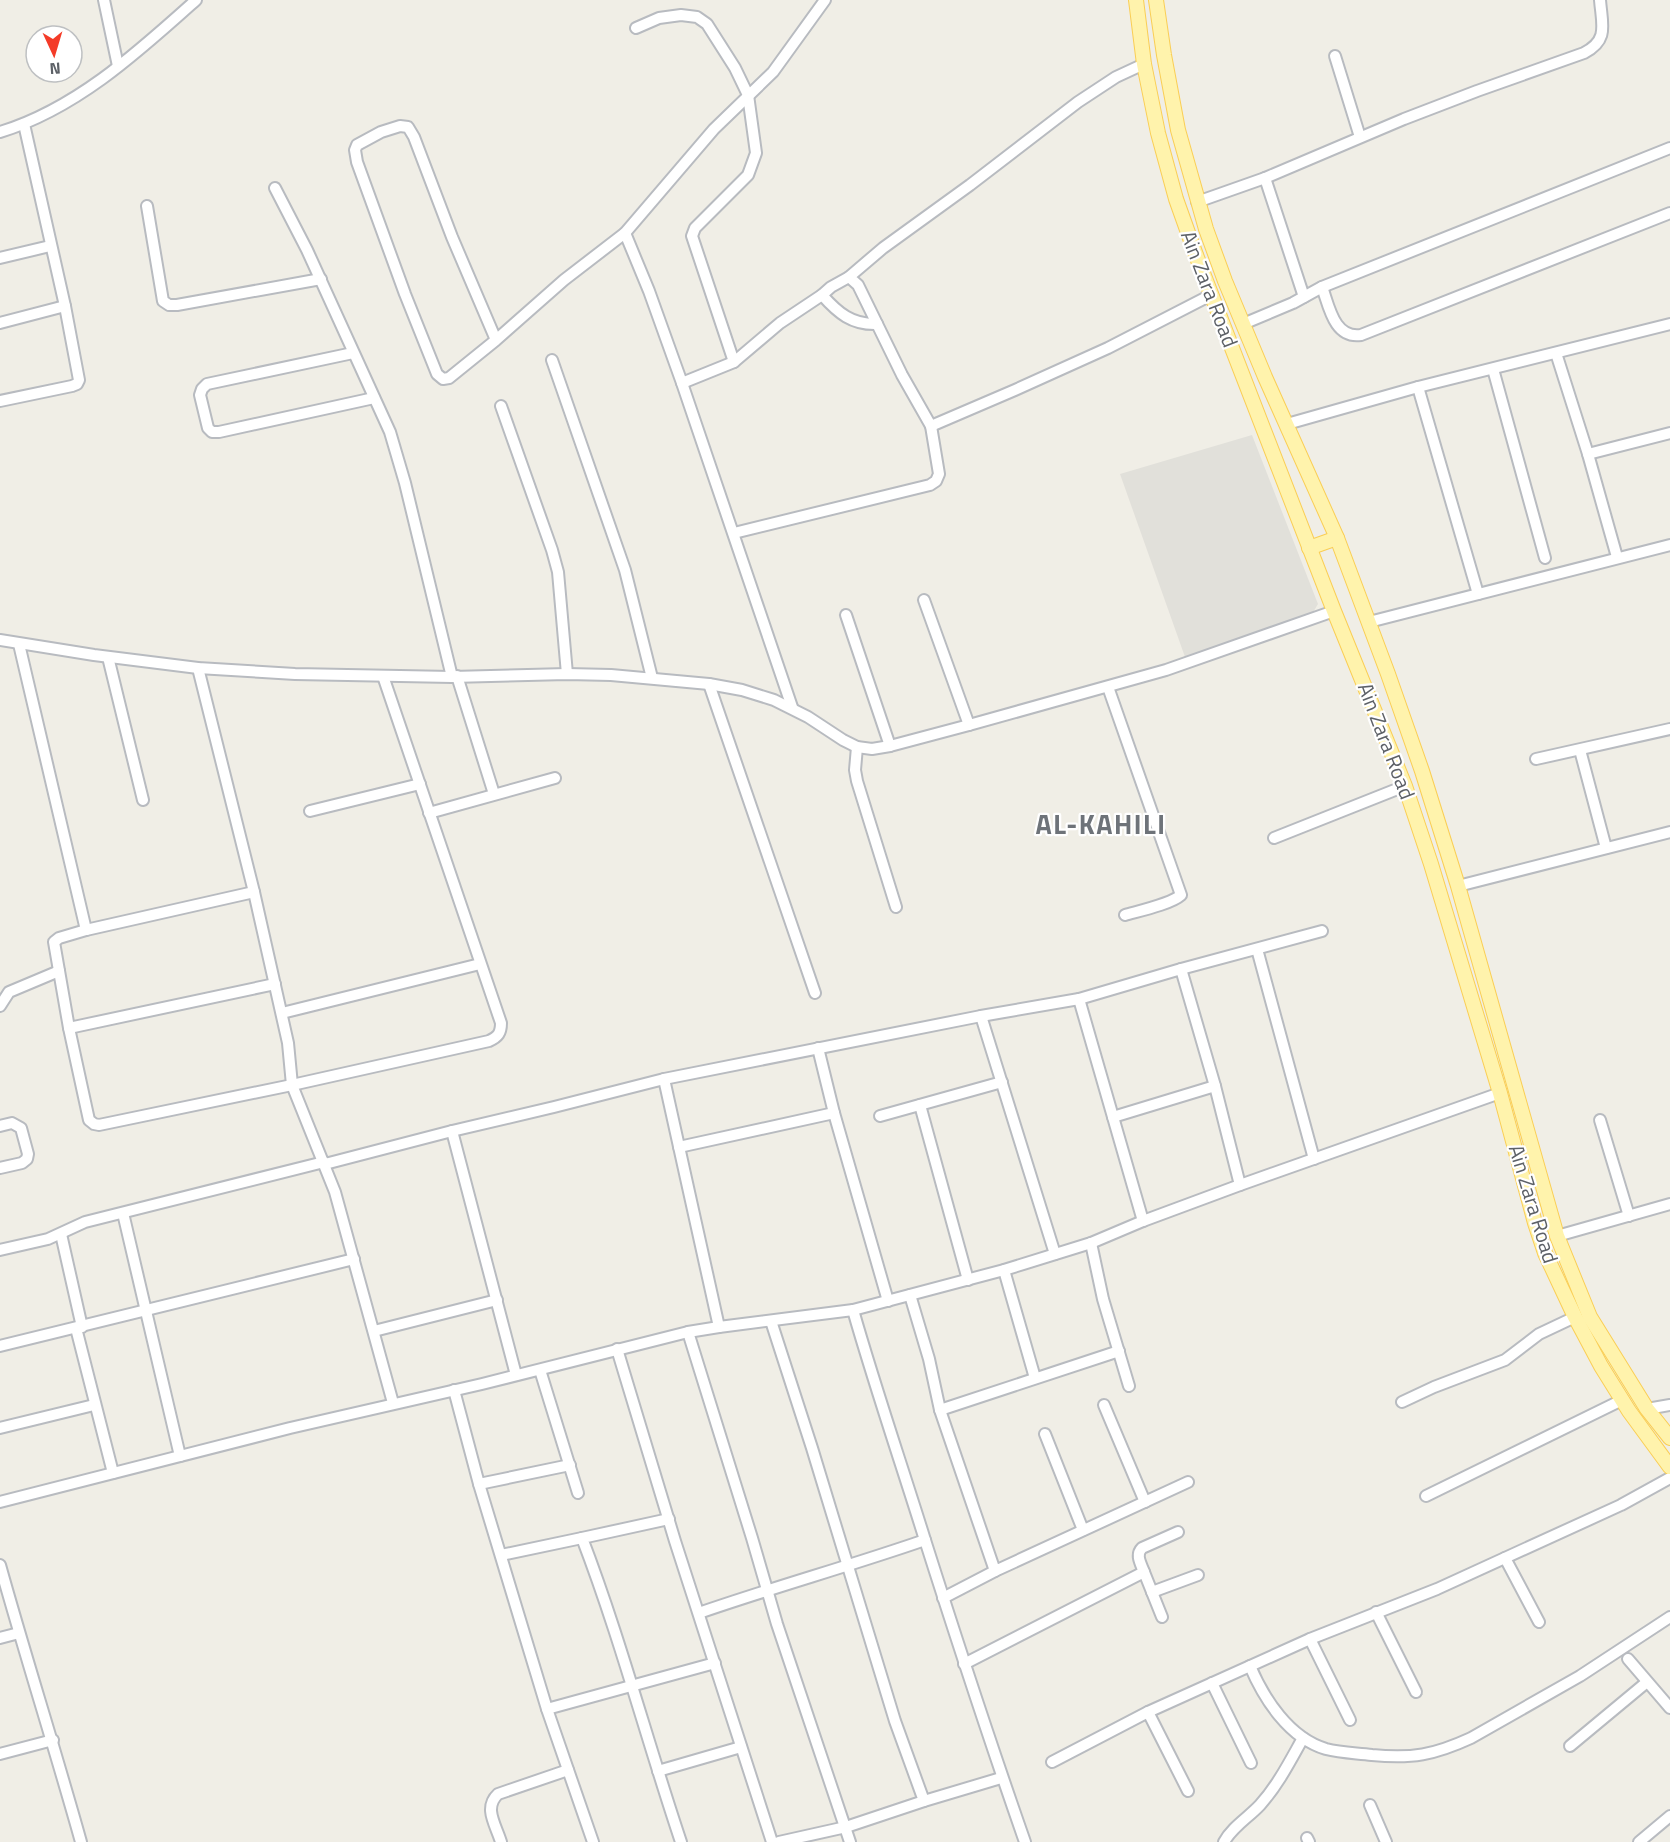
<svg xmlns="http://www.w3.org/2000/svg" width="1670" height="1842" viewBox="0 0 1670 1842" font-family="'Titillium Web',sans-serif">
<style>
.industrial{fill:#e1e0da}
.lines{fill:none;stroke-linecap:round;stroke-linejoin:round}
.minor-casing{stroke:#b8bbc0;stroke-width:14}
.major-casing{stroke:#face55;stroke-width:16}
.minor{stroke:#fff;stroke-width:10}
.major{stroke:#fff3ac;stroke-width:14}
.labels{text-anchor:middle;stroke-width:4.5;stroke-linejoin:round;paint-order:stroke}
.street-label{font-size:21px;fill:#5d6167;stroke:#fff}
.district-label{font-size:27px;font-weight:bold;letter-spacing:1.5px;fill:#6e7379;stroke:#fff}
</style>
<rect width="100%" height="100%" fill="#f0eee6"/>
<!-- industrial -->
<path class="industrial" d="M1252 435 1318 604 1312 614 1185 657 1120 474Z"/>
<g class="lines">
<!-- minor casing -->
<g class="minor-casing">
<g id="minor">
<path d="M104 0 118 66"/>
<path d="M636 28 659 18 681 15 697 17 707 24 735 68 748 95 756 153 748 175 695 228 692 236 734 362"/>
<path d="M1335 56 1360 137"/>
<path d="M1144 64 1116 77 1078 102 970 185 883 248 849 277 858 285 902 375 931 426 1015 390 1108 348 1211 295"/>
<path d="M0 132C76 109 138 52 196 0"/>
<path d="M1265 178 1304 297"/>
<path d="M275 188 307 250 390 432 405 483 452 677"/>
<path d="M1197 202 1265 178 1404 119 1477 91 1584 53C1609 40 1602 25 1600 0"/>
<path d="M147 206 163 301 169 305H177L321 279"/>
<path d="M625 233 649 291 682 383 792 707"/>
<path d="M0 258 50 246"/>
<path d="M1322 287C1329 306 1334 339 1361 335L1670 213"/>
<path d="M822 295C838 313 852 325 877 324"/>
<path d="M0 323 65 306"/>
<path d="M1243 324 1293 303 1322 287 1670 148"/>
<path d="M496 340 452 237 414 137 408 127 400 126 381 132 357 145 355 150 357 162 405 294 437 374 443 379 449 378 496 340 564 280 625 233 714 129 773 72 825 0"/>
<path d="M353 353 207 384 202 389 200 395 208 428 212 432H219L374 398"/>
<path d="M1556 353 1588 454 1617 557"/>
<path d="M552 360 625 570 652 678"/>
<path d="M1493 369 1545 558"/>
<path d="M682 383 734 362 780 323 822 295 831 287 849 277"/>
<path d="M1418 387 1478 594"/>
<path d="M0 401 72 386 77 384 79 380 65 306 24 124"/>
<path d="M501 406 552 550 558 572 567 674"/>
<path d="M1287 424 1418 387 1670 324"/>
<path d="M1588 454 1670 433"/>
<path d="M734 533 930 485 936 481 939 474 931 426"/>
<path d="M924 600 969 725"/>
<path d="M846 615 890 746"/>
<path d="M1369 622 1670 545"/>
<path d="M0 640 94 655 198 668 295 674 452 677 567 674 611 675 709 684 742 690 774 700 808 717 843 740 857 747 872 749 890 746 969 725 1166 670 1334 611"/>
<path d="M19 644 86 930"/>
<path d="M108 657 143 800"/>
<path d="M198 668 254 892 288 1043 292 1085 335 1192 393 1403"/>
<path d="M457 676 494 794"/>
<path d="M709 684 815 993"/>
<path d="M1108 687 1181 895C1171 904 1139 911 1125 915"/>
<path d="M857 747 855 770 857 781 896 907"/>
<path d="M1580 750 1606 848"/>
<path d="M1536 759 1670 729"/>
<path d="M310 811 420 784"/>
<path d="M429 813 555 778"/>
<path d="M1274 838 1405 786"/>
<path d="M1458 886 1670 832"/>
<path d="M254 892 86 930 59 938 54 942 69 1028 89 1120 94 1124 99 1125 292 1085 489 1041C498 1037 501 1033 501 1023L383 676"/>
<path d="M1257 949 1314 1159"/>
<path d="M1181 969 1322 931"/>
<path d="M1079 999 1143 1221"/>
<path d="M0 1006 9 992 59 971"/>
<path d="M282 1013 480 964"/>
<path d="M981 1016 1055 1254"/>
<path d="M69 1028 275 984"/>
<path d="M818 1048 834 1113 888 1301"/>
<path d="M664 1079 719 1327"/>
<path d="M920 1105 968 1280"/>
<path d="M880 1116 1002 1082"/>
<path d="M1113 1117 1215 1086"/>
<path d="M1600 1120 1629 1216"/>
<path d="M0 1126 12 1123 21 1128 28 1154 27 1159 22 1163 0 1168"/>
<path d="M452 1131 516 1375"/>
<path d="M679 1147 834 1113"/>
<path d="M325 1164 452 1131 554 1107 664 1079 981 1016 1079 999 1181 969 1215 1086 1240 1185"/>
<path d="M123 1213 180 1456"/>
<path d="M61 1234 82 1327"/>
<path d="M1557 1236 1670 1204"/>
<path d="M1091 1243 1103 1299 1129 1386"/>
<path d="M0 1250 48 1239 85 1222 324 1162"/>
<path d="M1004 1270 1035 1378"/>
<path d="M910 1295 929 1359 940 1410 995 1571 1188 1482"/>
<path d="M853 1310C875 1387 901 1463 925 1540 957 1641 990 1742 1025 1842"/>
<path d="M771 1321 812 1448 895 1721 924 1801 846 1827 779 1842"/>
<path d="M76 1328 113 1473"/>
<path d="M374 1331 497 1300"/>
<path d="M688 1332 752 1538 777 1624 850 1842"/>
<path d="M0 1346 354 1259"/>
<path d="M617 1349 675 1541 772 1842"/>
<path d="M540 1370 578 1493"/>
<path d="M454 1390 479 1484 547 1709 593 1842"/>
<path d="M1402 1402 1434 1387 1505 1360 1539 1334 1575 1317"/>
<path d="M1104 1405 1145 1502"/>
<path d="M1647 1409 1670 1405"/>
<path d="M940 1410 1119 1351"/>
<path d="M0 1428 94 1405"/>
<path d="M1045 1434 1083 1530"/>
<path d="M479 1484 570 1465"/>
<path d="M1426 1496 1622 1400"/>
<path d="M0 1502 290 1428 482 1384 688 1332 719 1327 853 1310 1004 1270 1091 1243 1143 1221 1240 1185 1500 1093"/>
<path d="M669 1519 582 1538C620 1637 647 1741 681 1842"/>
<path d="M501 1555 582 1538"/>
<path d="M1505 1558 1539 1622"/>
<path d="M0 1565C26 1658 55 1749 81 1842"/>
<path d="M1144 1572C1141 1564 1135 1555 1142 1548L1178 1532"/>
<path d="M1152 1592 1198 1575"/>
<path d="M943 1598 995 1571"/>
<path d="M1376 1612 1416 1692"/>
<path d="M699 1613C774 1587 850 1566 925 1540"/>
<path d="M0 1638 19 1633"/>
<path d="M1310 1639 1350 1720"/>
<path d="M1628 1659 1670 1708"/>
<path d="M964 1664 1144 1572 1162 1617"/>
<path d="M1250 1666C1264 1699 1289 1738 1326 1749 1341 1753 1357 1753 1372 1755 1412 1759 1434 1755 1471 1738L1580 1676 1670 1617"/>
<path d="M1212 1683 1251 1763"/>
<path d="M547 1709 715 1663"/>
<path d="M1148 1712 1188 1791"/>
<path d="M1570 1746 1647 1682"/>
<path d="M0 1754 53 1740"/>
<path d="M1052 1762 1148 1712 1310 1639 1437 1589 1621 1505 1670 1478"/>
<path d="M658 1771 741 1747"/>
<path d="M924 1801 1001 1778"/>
<path d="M1370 1805 1386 1842"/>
<path d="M1307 1838 1309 1842"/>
<path d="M501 1842C496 1825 483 1808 498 1794L568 1770"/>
<path d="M1224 1842C1232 1827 1249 1817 1260 1805 1278 1785 1290 1761 1303 1738"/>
<path d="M1639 1842 1670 1816"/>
</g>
</g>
<!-- major casing -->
<g class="major-casing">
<g id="major">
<path d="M1136 0 1144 64 1158 133 1176 199 1196 255 1334 611 1405 786 1431 864 1500 1093 1535 1223 1545 1253 1575 1317 1601 1366 1629 1411 1670 1467"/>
<path d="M1156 0 1164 55 1178 130 1206 229 1225 281 1265 377 1337 538 1388 674 1422 771 1458 886 1557 1236 1590 1317 1647 1409 1670 1438"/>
<path d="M1309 548 1337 538"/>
</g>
</g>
<!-- minor -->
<use href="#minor" class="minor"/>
<!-- major -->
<use href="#major" class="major"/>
</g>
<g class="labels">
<!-- street labels -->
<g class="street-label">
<text transform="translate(1209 289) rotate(69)" y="7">Ain Zara Road</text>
<text transform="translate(1386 741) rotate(69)" y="7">Ain Zara Road</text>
<text transform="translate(1533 1204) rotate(73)" y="7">Ain Zara Road</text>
</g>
<!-- district labels -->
<g class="district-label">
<text x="1101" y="834">AL-KAHILI</text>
</g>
</g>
<!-- north arrow -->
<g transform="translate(54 54) rotate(176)"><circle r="28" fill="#ffffff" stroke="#bec0c2" stroke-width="1.5"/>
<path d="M0-4.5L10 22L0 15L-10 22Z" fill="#f43b28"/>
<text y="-9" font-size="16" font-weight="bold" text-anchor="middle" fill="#5d6167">N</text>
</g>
</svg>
